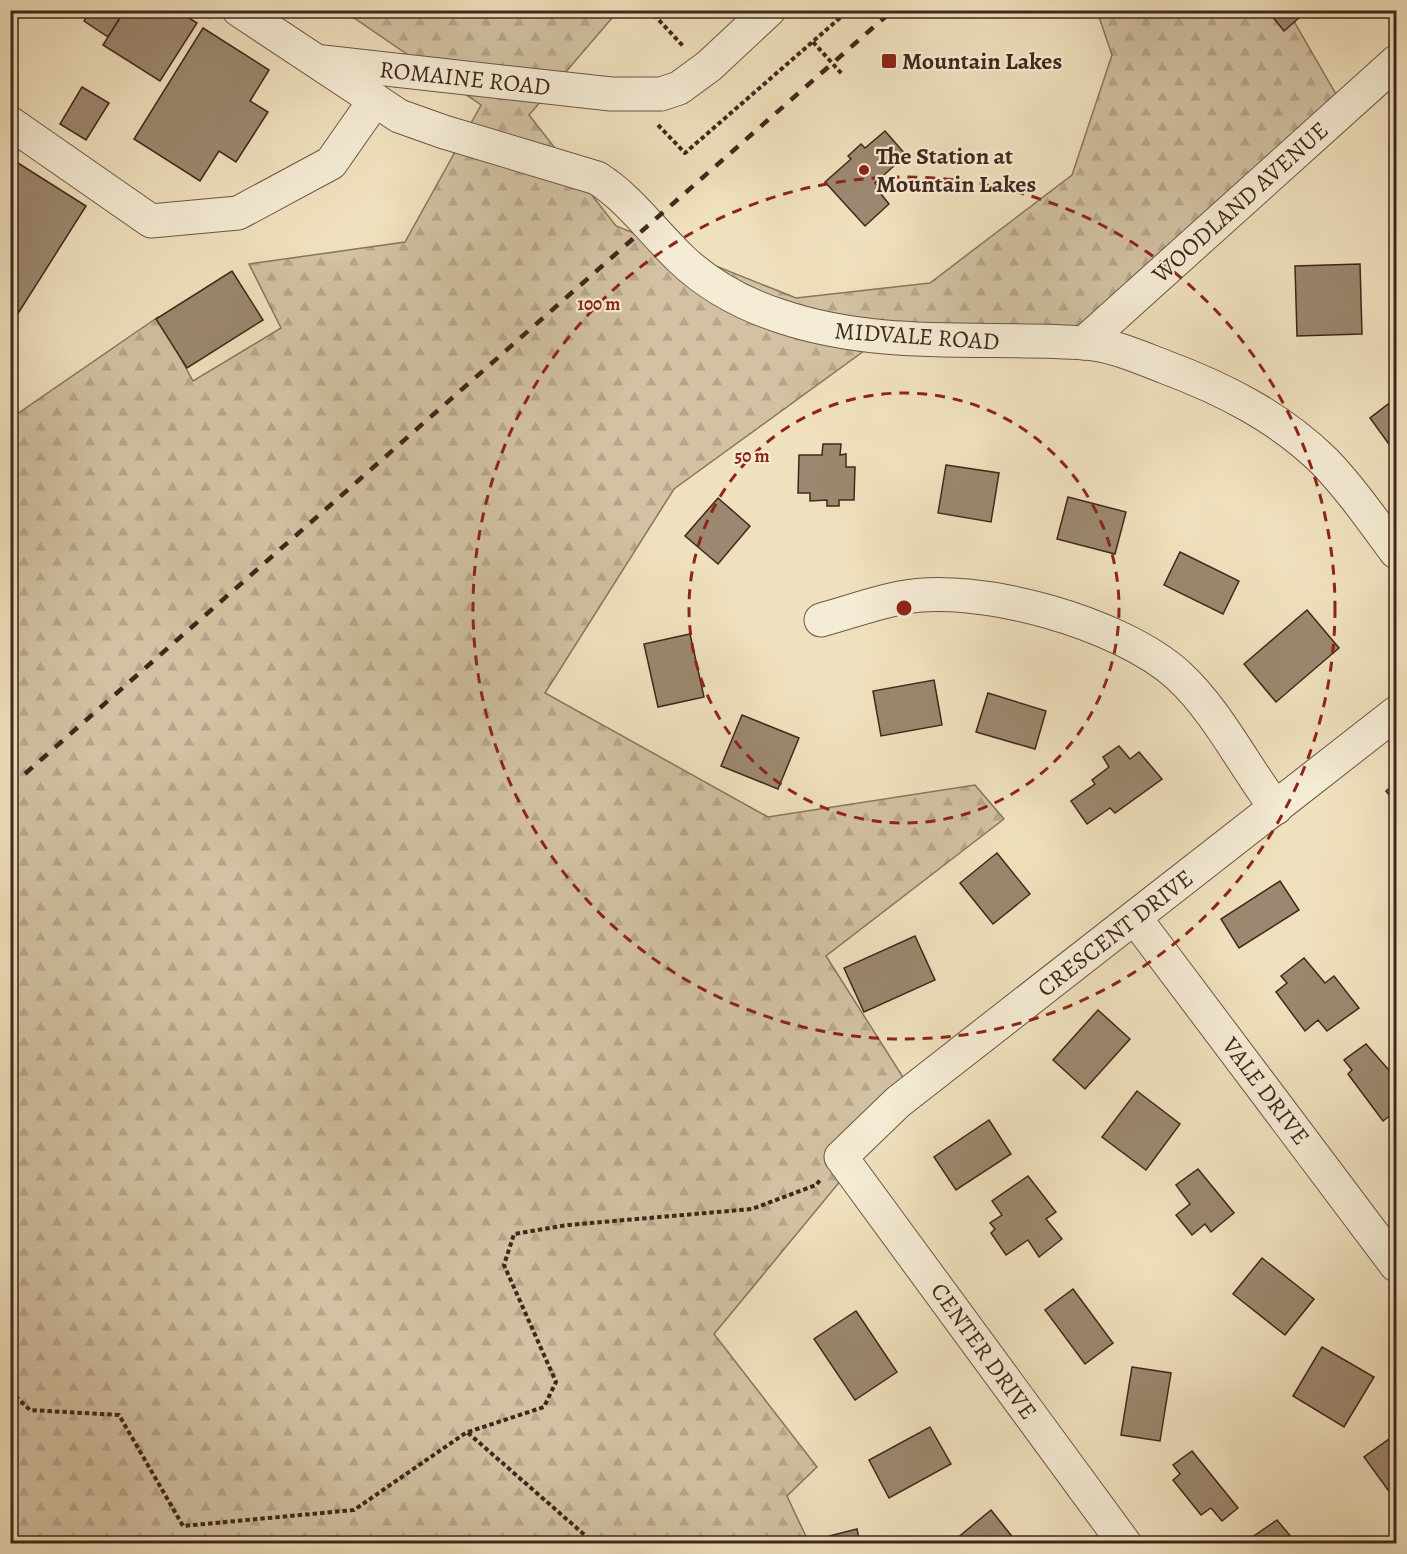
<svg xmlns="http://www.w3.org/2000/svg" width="1407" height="1554" viewBox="0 0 1407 1554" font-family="Alegreya,serif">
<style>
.forest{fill:url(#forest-firs);stroke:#89745f;stroke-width:1.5}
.building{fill:#9c8870;stroke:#40271c;stroke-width:1.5}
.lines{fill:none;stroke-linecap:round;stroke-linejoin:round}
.minor-casing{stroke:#6c5644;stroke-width:35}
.path{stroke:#40271c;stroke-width:4;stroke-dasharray:4.5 3;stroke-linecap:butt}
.minor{stroke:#f5ecd5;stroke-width:33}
.rail{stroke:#40271c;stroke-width:4.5;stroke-dasharray:10 10;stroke-linecap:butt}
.ring{fill:none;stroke:#8f2418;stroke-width:3;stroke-dasharray:10 8}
.poi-dot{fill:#8f2418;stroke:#f5ecd5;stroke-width:2}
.labels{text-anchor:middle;stroke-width:4.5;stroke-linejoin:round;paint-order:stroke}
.poi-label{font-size:24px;font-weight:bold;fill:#40271c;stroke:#f5ecd5;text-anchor:start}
.street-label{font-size:24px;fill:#40271c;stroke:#f5ecd5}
.centre{fill:#8f2418;stroke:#f5ecd5;stroke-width:3}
.ring-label{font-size:18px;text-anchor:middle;font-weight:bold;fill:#8f2418;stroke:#f5ecd5;stroke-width:4.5;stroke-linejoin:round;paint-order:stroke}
</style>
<defs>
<pattern id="forest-firs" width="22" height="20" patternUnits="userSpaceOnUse" patternTransform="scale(1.5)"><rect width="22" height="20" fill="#d2c1a2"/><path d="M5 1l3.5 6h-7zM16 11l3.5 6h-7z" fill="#b5a68b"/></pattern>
</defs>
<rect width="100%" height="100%" fill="#f0e1be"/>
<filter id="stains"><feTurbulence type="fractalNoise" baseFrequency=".00333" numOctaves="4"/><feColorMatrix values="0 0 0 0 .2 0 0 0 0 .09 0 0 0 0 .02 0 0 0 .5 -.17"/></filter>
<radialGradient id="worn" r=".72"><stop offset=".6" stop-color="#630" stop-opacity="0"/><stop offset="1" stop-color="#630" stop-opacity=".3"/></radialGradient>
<!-- forest -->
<path class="forest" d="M501 10 530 14 532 10 618 11 529 115 616 226 796 298 930 283 1072 175 1112 55 1097 11H1288L1348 115 1097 341 875 343 674 489 545 693 768 817 975 785 1004 819 826 956 913 1093 714 1334 817 1467 787 1496 809 1543H11L10 419 158 317 193 381 281 328 249 264 405 242 481 105 344 11Z"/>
<!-- building -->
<g class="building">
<path d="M91 10H125L108 37 84 21Z"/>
<path d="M125 10H177L197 23 160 81 103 45Z"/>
<path d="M1267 10H1308L1284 31Z"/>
<path d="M203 28 269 70 250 101 268 112 236 162 219 151 200 181 134 139Z"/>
<path d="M82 87 109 103 86 140 60 124Z"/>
<path d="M885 131 906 155 875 183 879 187 877 189 889 204 865 226 825 182 851 159 848 156 861 144 865 148Z"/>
<path d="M10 158 86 206 12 323 10 322Z"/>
<path d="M1360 264 1362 334 1297 336 1295 266Z"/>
<path d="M232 271 263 320 187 368 156 319Z"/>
<path d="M1396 398V454L1370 418Z"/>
<path d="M823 444H841L840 455 846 454V467H855L854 500H839V506H827V500L810 501V493H798L799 455H822Z"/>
<path d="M946 465 999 473 991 522 938 513Z"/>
<path d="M1068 497 1126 512 1115 554 1057 539Z"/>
<path d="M718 498 750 526 718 564 685 536Z"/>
<path d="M1180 552 1239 581 1223 614 1164 585Z"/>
<path d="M1307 610 1339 648 1276 702 1244 664Z"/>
<path d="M690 634 704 697 658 707 644 644Z"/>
<path d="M934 680 942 725 881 736 873 691Z"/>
<path d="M988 693 1046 711 1035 749 976 732Z"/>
<path d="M742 715 799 738 778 789 721 766Z"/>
<path d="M1119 746 1130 759 1139 752 1162 779 1115 813 1110 808 1087 824 1071 801 1095 784 1092 780 1109 767 1103 757Z"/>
<path d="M1396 782V804L1386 791Z"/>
<path d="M997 853 1030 894 993 924 960 883Z"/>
<path d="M1280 881 1299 910 1239 948 1221 919Z"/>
<path d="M915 936 935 980 864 1012 844 968Z"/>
<path d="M1304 958 1325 983 1334 976 1359 1008 1327 1031 1318 1020 1305 1031 1276 992 1287 983 1281 976Z"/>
<path d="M1098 1010 1130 1039 1085 1089 1053 1060Z"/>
<path d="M1366 1044 1395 1077 1396 1076V1111L1383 1121 1348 1074 1352 1070 1344 1060Z"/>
<path d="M1137 1091 1180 1124 1146 1170 1102 1137Z"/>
<path d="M989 1120 1011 1154 956 1190 934 1157Z"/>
<path d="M1198 1169 1234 1213 1211 1232 1205 1224 1192 1235 1176 1215 1190 1204 1176 1185Z"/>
<path d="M1028 1176 1056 1212 1046 1219 1062 1239 1039 1257 1028 1240 1006 1255 991 1233 995 1229 990 1223 1002 1215 992 1201Z"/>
<path d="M1262 1258 1314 1299 1285 1335 1233 1294Z"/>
<path d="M1073 1289 1113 1343 1085 1364 1045 1310Z"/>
<path d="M856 1311 897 1372 855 1400 814 1339Z"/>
<path d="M1322 1347 1374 1377 1344 1427 1293 1396Z"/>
<path d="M1132 1367 1171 1373 1160 1441 1121 1435Z"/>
<path d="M930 1427 951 1464 889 1498 869 1460Z"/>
<path d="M1396 1434V1501L1364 1457Z"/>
<path d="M1192 1451 1238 1508 1222 1521 1211 1508 1201 1515 1173 1480 1180 1474 1173 1465Z"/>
<path d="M991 1510 1018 1544H950Z"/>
<path d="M1277 1520 1297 1544H1247L1245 1542Z"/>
<path d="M857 1529 860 1544H831L829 1536Z"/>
</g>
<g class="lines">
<!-- minor casing -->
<g class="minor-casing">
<g id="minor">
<path d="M239 10 399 116 444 132 597 178C630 199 652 231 680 258 709 286 743 304 780 316 880 350 982 336 1085 343 1113 345 1139 357 1165 367 1224 389 1279 417 1324 461 1351 489 1373 521 1396 552"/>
<path d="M323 62 611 94H661L679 88 709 66 769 10"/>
<path d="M10 123 151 221 238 213 331 163 375 100"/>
<path d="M1084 343 1396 62"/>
<path d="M821 620C847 613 874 603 900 598 976 582 1122 623 1179 676 1217 711 1244 766 1276 808"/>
<path d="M1135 918 1396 1265"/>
<path d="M1125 1544 841 1157 898 1102 1396 713"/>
</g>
</g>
<!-- path -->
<g class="path">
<path d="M197 10 210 18"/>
<path d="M664 10 656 17 683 46"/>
<path d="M813 42 842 74"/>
<path d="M658 125 685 153 849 10"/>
<path d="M10 1391 30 1410 119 1415 183 1526 354 1510 467 1432 595 1544"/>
<path d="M468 1432 544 1407 556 1382 504 1265 514 1234 568 1225 752 1209 816 1185 820 1180"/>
</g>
<!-- minor -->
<use href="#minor" class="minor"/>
<!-- rail -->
<path class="rail" d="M10 787 893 10"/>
</g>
<!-- distance rings -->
<g class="ring">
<circle cx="904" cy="608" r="215"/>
<circle cx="904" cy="608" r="431"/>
</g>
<!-- markers -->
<g class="poi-dot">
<rect x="881" y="53" width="16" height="16" rx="3"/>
<circle cx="864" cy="170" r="6"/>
</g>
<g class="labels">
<!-- poi labels -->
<g class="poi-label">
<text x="902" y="69">Mountain Lakes</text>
<text x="876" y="164">The Station at<tspan x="876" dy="28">Mountain Lakes</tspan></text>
</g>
<!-- street labels -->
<g class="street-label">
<text transform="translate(465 78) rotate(6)" y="8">ROMAINE ROAD</text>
<text transform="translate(1240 202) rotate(-42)" y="8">WOODLAND AVENUE</text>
<text transform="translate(917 336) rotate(4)" y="8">MIDVALE ROAD</text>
<text transform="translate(1115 933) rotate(-38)" y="8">CRESCENT DRIVE</text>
<text transform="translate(1266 1091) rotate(53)" y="8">VALE DRIVE</text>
<text transform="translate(984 1351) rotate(54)" y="8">CENTER DRIVE</text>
</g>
</g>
<circle cx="904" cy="608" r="9" class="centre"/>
<g class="ring-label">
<text x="599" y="310">100 m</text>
<text x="752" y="462">50 m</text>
</g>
<!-- margin -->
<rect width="1407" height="1554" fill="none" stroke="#f0e1be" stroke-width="36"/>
<rect x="12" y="12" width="1383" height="1530" fill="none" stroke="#40271c" stroke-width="3"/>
<rect x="18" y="18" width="1371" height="1518" fill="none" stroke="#40271c" stroke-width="1.5"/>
<rect width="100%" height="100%" filter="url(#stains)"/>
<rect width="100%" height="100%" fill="url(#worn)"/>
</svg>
